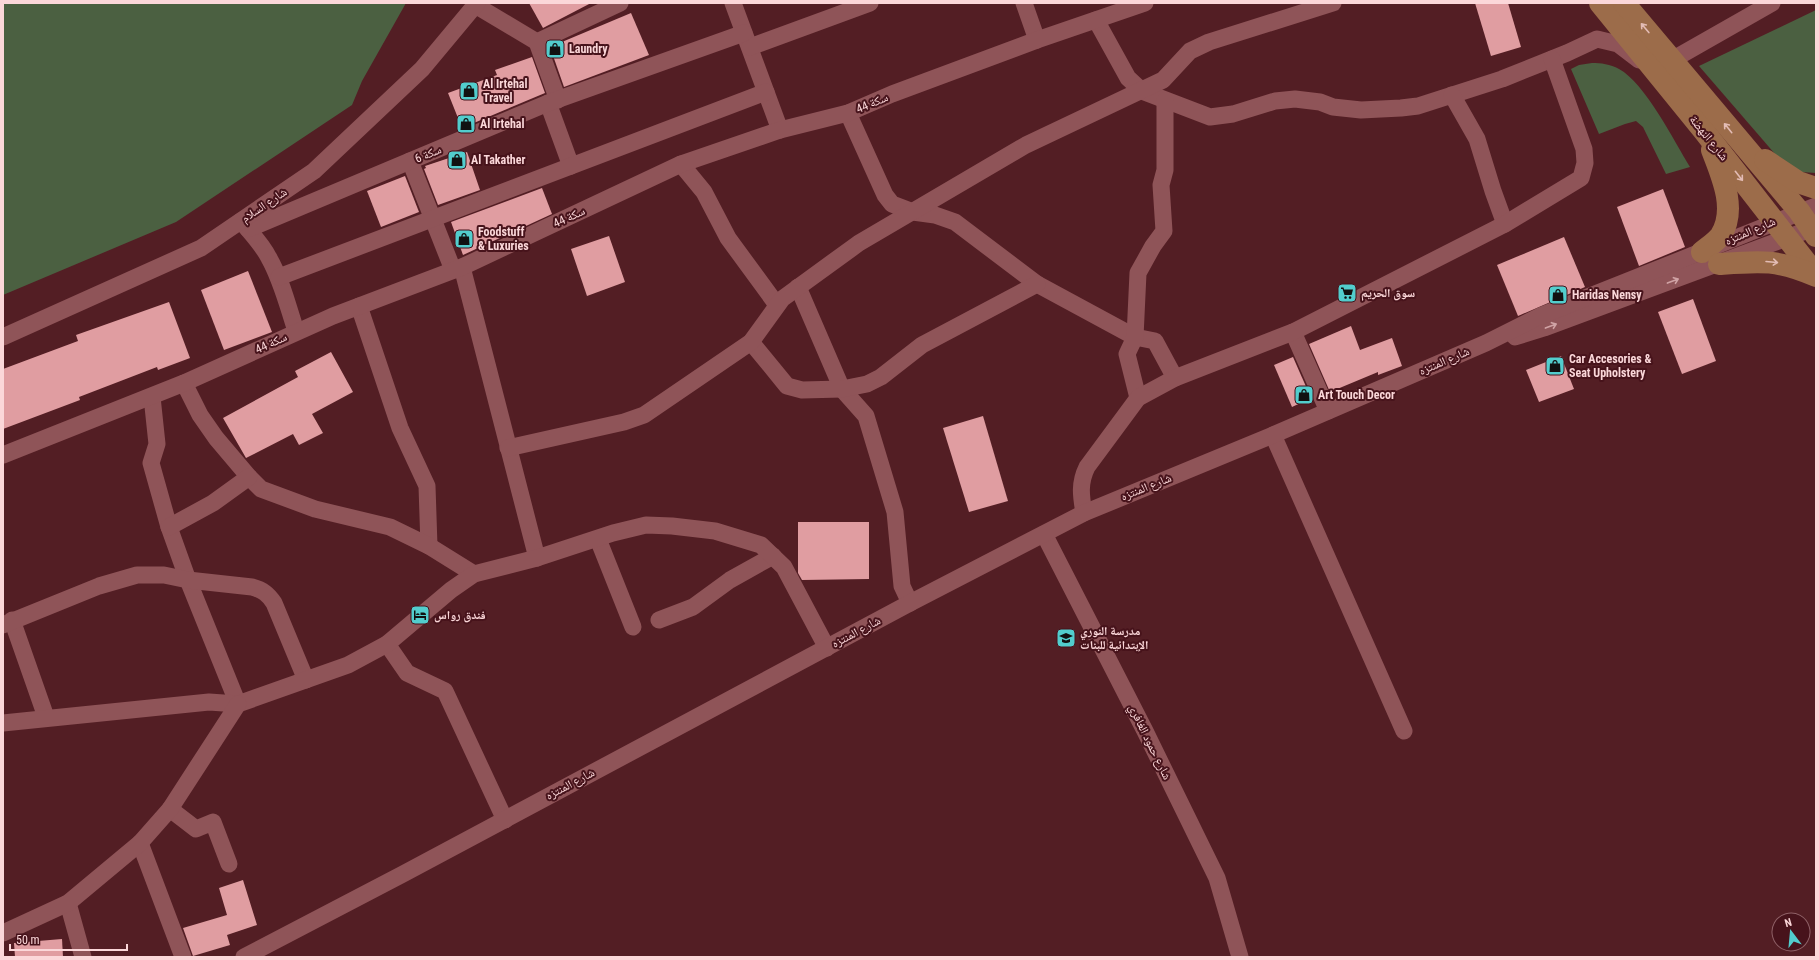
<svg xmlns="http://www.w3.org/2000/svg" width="1819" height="960" viewBox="0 0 1819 960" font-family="'Roboto Condensed','Noto Naskh Arabic',sans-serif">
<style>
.green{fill:#4b6041}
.building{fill:#e09da1}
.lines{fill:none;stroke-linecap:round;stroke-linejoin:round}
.minor{stroke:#8f5458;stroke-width:17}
.major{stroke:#9c6c4a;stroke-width:22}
.oneway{stroke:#e3bcb5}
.oneway2{stroke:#d0a3a5}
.labels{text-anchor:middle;stroke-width:4;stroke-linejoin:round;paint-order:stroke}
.poi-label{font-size:12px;font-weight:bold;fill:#fbd7d9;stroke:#47131b;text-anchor:start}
.street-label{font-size:12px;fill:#fbd7d9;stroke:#47131b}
</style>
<rect width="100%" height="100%" fill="#531e24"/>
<!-- green -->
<g class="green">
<path d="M3 3H406L362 81 352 105 176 222 3 295Z"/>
<path d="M1816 10V173L1801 172 1781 161 1699 66Z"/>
<path d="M1592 63C1601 63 1610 64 1619 69 1645 83 1674 141 1690 167L1666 174 1643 127 1636 121 1625 124 1599 134 1571 69 1579 65Z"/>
</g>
<!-- building -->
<g class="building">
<path d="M529 3H591L543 28Z"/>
<path d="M1475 3H1508L1521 47 1491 56Z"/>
<path d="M631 13 649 55 564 87 550 47Z"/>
<path d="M532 57 545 93 462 128 448 93 497 75 495 70Z"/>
<path d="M467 152 480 190 438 205 424 169 426 168 425 166Z"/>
<path d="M405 176 419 212 381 227 367 191Z"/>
<path d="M542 188 552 214 463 255 451 222Z"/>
<path d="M1663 189 1685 247 1639 266 1617 207Z"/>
<path d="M609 236 625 282 587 296 571 249Z"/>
<path d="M1564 237 1585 287 1518 316 1497 265Z"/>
<path d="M248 271 272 332 224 350 201 290Z"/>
<path d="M1693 299 1716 361 1682 374 1658 312Z"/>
<path d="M169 302 190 358 158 370 157 367 79 397 80 400 3 429V369L78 341 76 335Z"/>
<path d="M1351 326 1360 350 1392 338 1402 366 1378 375V372L1330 392 1309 344Z"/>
<path d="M331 352 353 392 312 414 323 433 299 445 293 434 246 458 223 418 298 377 295 371Z"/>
<path d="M1561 356 1574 389 1539 402 1526 370Z"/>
<path d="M1293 357 1311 398 1292 407 1274 365Z"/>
<path d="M983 416 1008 501 969 512 943 428Z"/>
<path d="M798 522H869V579L802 580 798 573Z"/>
<path d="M243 880 257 925 227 935 230 945 193 956 183 928 227 915 219 888Z"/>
<path d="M62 939 63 957H15L14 943Z"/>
</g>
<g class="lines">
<!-- minor -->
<g class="minor">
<path d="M733 3 780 130"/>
<path d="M1024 3 1037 40"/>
<path d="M475 5 537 42 558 100"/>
<path d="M1096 20 1128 78 1142 91 1210 117 1233 114 1275 101 1295 99 1320 102 1333 107 1361 110 1401 108 1418 106 1502 79 1567 53 1597 39 1618 44 1639 60"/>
<path d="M537 42 620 3"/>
<path d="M750 47 870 3"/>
<path d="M1672 60 1772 3"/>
<path d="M1452 95 1477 139 1493 191 1505 224"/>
<path d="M548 103 571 166"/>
<path d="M848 113 885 195 892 204 913 212 935 215 955 222 1037 284 1135 337 1155 341 1175 378"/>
<path d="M410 161 453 270"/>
<path d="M681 164 704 192 728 238 777 305"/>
<path d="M241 221C251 233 262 244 269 258 282 281 288 307 296 331"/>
<path d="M248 229 548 103 744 33"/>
<path d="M462 267 537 558"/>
<path d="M279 277 766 92"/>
<path d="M798 287 842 389 866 416 895 512 902 586 910 603"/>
<path d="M359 306 400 428 427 486 429 546"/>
<path d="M1293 332 1328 411"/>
<path d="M3 337 201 248 314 171 422 69 477 3"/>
<path d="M1515 337 1544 328 1816 227"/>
<path d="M751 342 787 386 802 390 842 389 867 384 881 377 922 345 1037 284"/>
<path d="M184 383 200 415 216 438 249 477 261 489 315 509 390 527 429 546 474 574"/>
<path d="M152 397 157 444 151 463 169 527 188 580 238 704"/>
<path d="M1138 398 1127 354 1135 337 1138 273 1153 246 1164 231 1161 185 1165 170V101"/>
<path d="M1273 435 1404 731"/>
<path d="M508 448 624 422 644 415 751 342 782 299 859 243 1026 145 1163 80 1190 51 1209 42 1333 3"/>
<path d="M3 455 184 383 333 316 462 267 681 164 780 130 848 113 892 94 1037 40 1145 3"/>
<path d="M1084 513C1081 496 1079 483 1087 467L1138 398 1175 378 1293 332 1505 224 1581 178 1585 163 1584 149 1552 59"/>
<path d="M169 527 213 503 249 477"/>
<path d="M1044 534 1145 731 1217 878 1240 957"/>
<path d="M598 539 633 627"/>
<path d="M12 620 46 717"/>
<path d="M659 620 693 607 730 580 773 556"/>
<path d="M3 625 99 586 137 575H164L188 580 252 587C263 590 268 594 274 603L306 680"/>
<path d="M387 644 407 673 445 691 505 820"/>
<path d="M3 723 209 702 238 704 348 665 387 644 451 590 474 574 537 558 613 533 646 525 672 526 715 531 761 545 784 567 827 648"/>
<path d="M170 809 196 829 213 822 229 864"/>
<path d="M140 843 183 957"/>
<path d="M68 903 83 957"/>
<path d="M3 933 68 903 140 843 170 809 238 704"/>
<path d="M244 957 403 874 910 603 1084 513 1273 435 1486 343 1540 316 1816 206"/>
</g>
<!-- major -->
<g class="major">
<path d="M1600 3 1704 131 1816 275"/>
<path d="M1624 3 1799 211 1816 236"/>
<path d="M1765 160 1798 182 1816 188"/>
<path d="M1702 252C1708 247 1717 241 1721 235 1737 209 1722 176 1712 150"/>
<path d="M1719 264C1760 261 1777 259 1816 276"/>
</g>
</g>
<!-- one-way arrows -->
<defs><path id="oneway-shaft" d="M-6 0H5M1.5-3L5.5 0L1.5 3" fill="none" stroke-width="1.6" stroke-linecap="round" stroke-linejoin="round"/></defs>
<g class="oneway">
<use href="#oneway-shaft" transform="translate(1645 28) rotate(-130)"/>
<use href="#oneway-shaft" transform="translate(1728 128) rotate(-129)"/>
<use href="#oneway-shaft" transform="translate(1739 176) rotate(52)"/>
<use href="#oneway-shaft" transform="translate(1772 262) rotate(5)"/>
</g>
<g class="oneway2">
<use href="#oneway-shaft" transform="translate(1673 281) rotate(-20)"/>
<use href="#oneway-shaft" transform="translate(1551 326) rotate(-20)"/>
</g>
<!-- icons -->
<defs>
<g id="shop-square" transform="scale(1)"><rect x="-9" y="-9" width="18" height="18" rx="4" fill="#52cdcd" stroke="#47131b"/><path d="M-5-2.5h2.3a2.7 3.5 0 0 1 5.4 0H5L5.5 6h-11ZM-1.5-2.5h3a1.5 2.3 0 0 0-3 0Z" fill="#111"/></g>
<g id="supermarket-square" transform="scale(1)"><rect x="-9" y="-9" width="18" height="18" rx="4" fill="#52cdcd" stroke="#47131b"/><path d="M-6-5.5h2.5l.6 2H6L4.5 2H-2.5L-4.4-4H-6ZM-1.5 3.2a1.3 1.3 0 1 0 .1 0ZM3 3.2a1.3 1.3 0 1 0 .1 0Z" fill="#111"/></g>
<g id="hotel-square" transform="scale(1)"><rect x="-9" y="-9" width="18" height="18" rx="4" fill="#52cdcd" stroke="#47131b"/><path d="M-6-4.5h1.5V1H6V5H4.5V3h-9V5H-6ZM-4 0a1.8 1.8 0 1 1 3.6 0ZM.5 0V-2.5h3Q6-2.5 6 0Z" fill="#111"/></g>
<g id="university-square" transform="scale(1)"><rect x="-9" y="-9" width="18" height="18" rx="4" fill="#52cdcd" stroke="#47131b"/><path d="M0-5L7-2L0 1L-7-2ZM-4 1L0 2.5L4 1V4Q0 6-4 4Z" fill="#111"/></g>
</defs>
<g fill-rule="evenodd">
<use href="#shop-square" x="555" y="49"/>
<use href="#shop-square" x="469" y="91"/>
<use href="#shop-square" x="466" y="124"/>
<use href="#shop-square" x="457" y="160"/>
<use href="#shop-square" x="464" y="239"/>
<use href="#supermarket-square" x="1347" y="293"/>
<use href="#shop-square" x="1558" y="295"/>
<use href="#shop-square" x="1555" y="366"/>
<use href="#shop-square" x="1304" y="395"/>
<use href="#hotel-square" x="420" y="615"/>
<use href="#university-square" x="1066" y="638"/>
</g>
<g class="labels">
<!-- poi labels -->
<g class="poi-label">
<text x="569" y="53">Laundry</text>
<text x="483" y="88">Al Irtehal<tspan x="483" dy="14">Travel</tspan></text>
<text x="480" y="128">Al Irtehal</text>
<text x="471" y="164">Al Takather</text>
<text x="478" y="236">Foodstuff<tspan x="478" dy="14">&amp; Luxuries</tspan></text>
<text x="1361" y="297">سوق الحريم</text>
<text x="1572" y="299">Haridas Nensy</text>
<text x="1569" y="363">Car Accesories &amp;<tspan x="1569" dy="14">Seat Upholstery</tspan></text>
<text x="1318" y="399">Art Touch Decor</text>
<text x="434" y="619">فندق رواس</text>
<text x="1080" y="635">مدرسة النوري<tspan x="1080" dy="14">الإبتدائية للبنات</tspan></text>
</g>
<!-- street labels -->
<g class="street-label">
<text transform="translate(872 103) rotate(-23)" y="4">سكة 44</text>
<text transform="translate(1709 138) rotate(51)" y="4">شارع النهضة</text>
<text transform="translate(428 154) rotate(-23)" y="4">سكة 6</text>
<text transform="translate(264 205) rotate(-34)" y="4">شارع السلام</text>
<text transform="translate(569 217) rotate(-25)" y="4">سكة 44</text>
<text transform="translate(1750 231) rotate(-23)" y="4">شارع المنتزه</text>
<text transform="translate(271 343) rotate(-25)" y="4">سكة 44</text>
<text transform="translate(1444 361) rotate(-23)" y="4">شارع المنتزه</text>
<text transform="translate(1146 487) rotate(-22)" y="4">شارع المنتزه</text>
<text transform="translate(856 632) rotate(-28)" y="4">شارع المنتزه</text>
<text transform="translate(1150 742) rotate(64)" y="4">شارع حمود الغافري</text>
<text transform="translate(570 784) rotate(-28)" y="4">شارع المنتزه</text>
</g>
</g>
<!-- border -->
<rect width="1819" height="960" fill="none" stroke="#fbd7d9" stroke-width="8"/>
<!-- north arrow -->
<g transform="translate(1791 932) rotate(344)"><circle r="19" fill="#47131b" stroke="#8f6167"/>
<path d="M0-3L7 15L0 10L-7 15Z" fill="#52cdcd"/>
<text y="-6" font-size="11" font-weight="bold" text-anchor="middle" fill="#fbd7d9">N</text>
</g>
<!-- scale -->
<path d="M10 944v6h117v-6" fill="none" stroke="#fbd7d9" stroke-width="2"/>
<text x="16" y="944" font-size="12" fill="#fbd7d9" stroke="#47131b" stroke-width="3" paint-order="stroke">50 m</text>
</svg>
